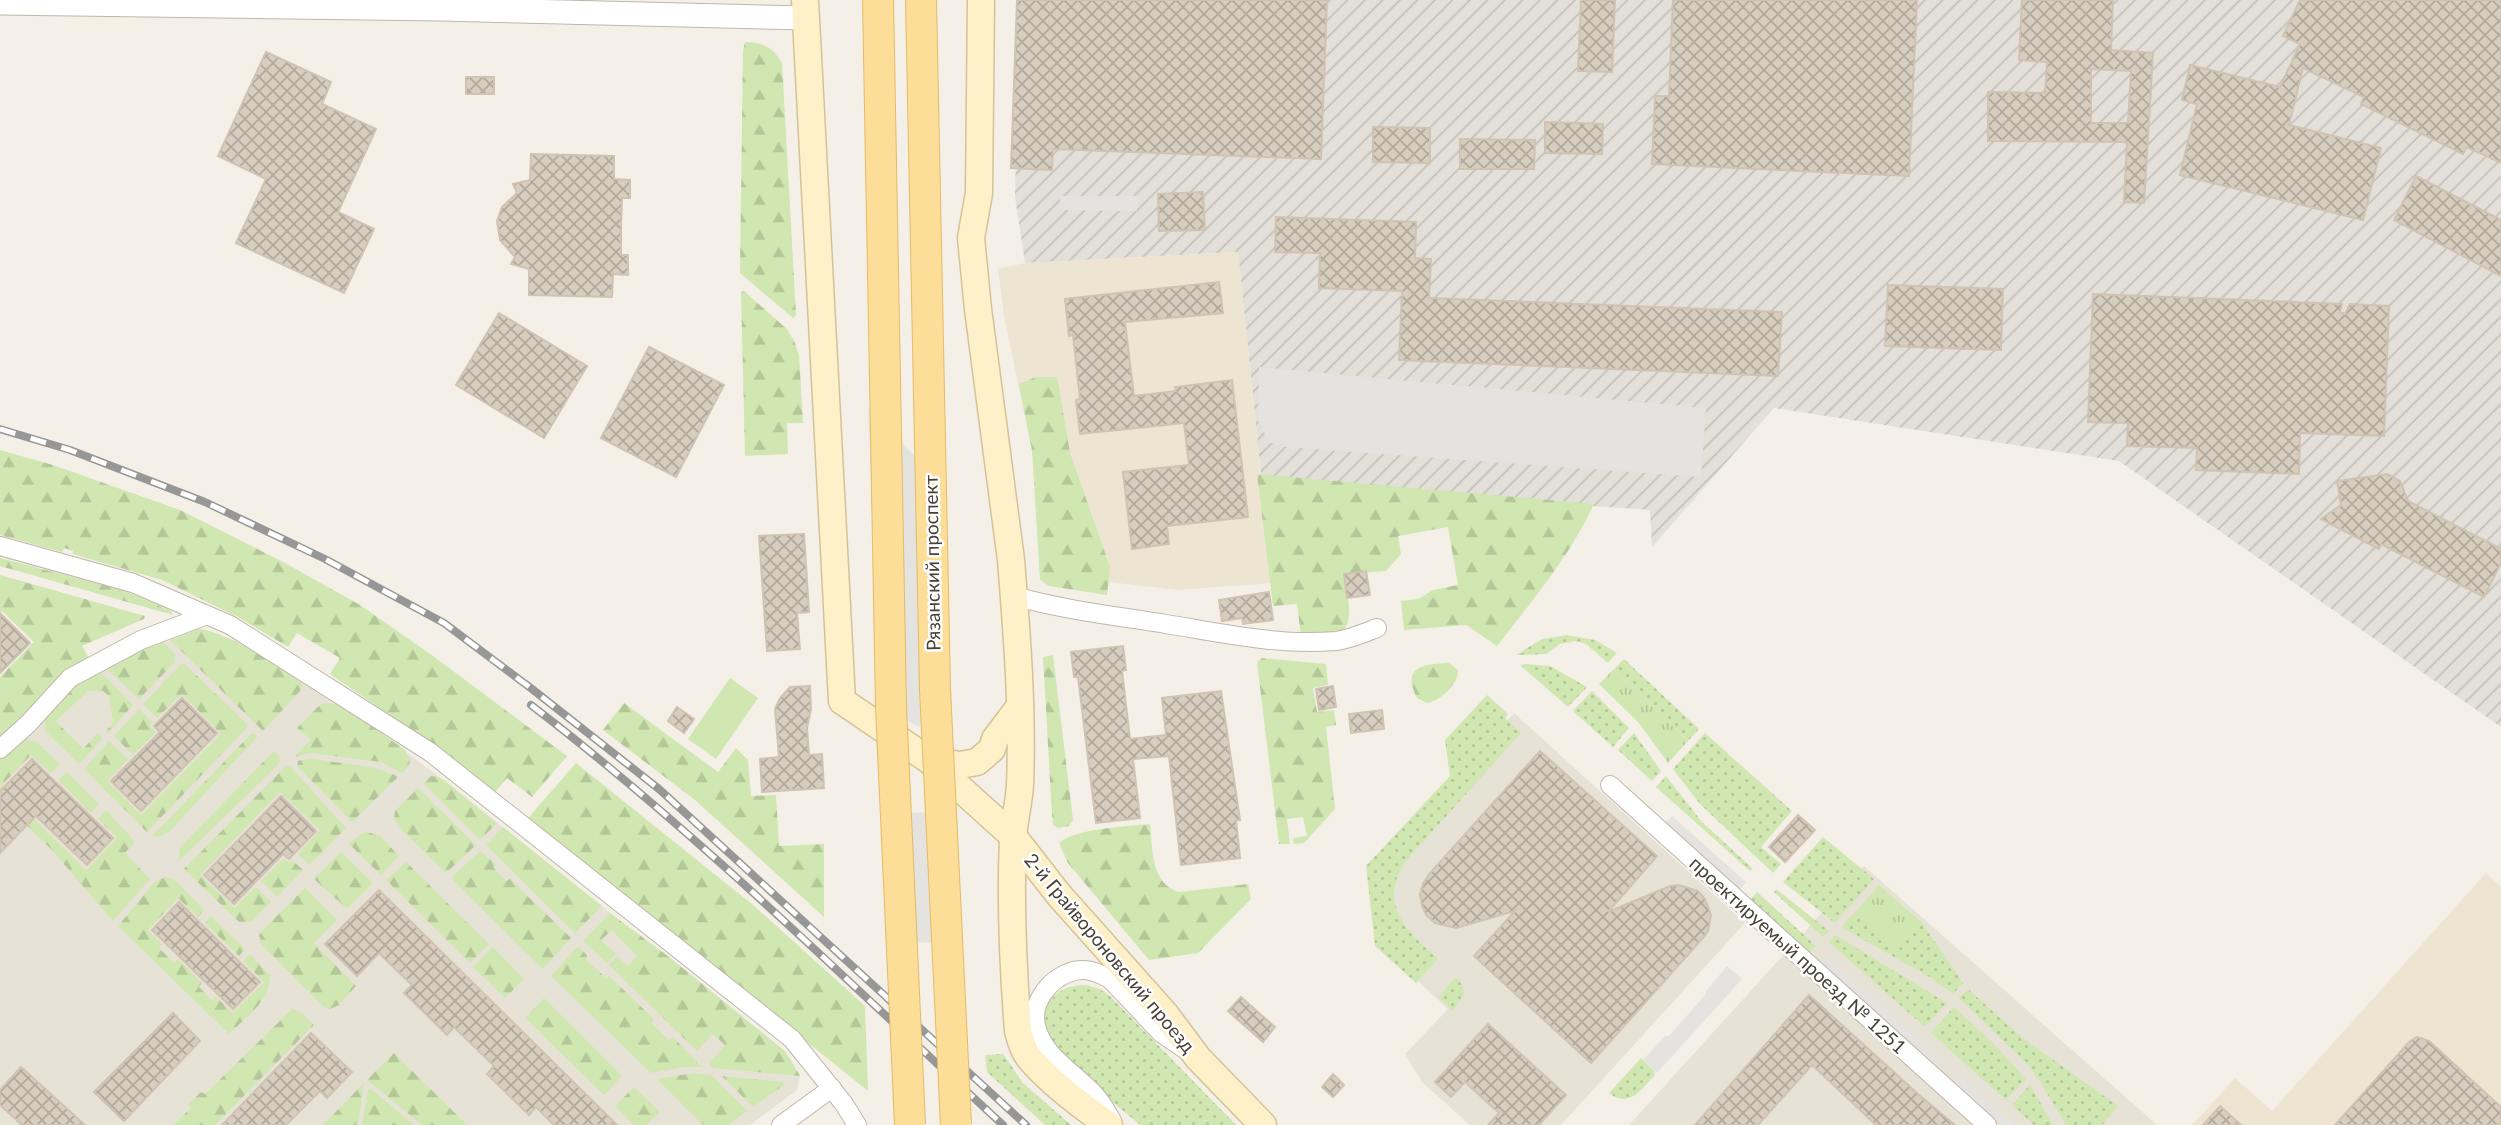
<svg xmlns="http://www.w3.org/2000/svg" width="2501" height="1125" viewBox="0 0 2501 1125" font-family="Lato,sans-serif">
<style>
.residential{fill:#e7e2d6}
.industrial{fill:url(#industrial-furrows)}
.education{fill:#ede5d2}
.grass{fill:url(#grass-dots)}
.forest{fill:url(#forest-firs)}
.park{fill:url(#park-tufts)}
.garden{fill:#d0e7b1}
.parking{fill:#e5e3df}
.building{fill:url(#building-cross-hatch);stroke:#d0c3b1;stroke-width:2;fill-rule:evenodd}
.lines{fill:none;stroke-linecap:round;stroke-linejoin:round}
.minor-casing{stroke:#bfb7aa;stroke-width:20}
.tertiary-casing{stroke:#bfb7aa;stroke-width:25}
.secondary-casing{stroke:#d3c398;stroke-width:29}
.minor{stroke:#fff;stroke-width:18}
.tertiary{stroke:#fff;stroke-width:23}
.secondary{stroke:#fef0c8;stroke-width:26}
.rail-casing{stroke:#979797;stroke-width:8}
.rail{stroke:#fff;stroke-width:5;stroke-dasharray:16;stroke-linecap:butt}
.primary-bridge-casing{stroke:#e2bb67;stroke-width:32;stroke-linecap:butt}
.primary-bridge{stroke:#fdde98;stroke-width:30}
.labels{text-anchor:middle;stroke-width:5;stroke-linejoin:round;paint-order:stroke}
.street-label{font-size:19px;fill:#474037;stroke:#fff}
</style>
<defs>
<pattern id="industrial-furrows" width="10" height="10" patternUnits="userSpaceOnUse" patternTransform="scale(1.75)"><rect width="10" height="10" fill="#e3dfd9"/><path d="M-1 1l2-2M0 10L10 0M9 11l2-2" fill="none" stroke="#c4c0bb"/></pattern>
<pattern id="grass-dots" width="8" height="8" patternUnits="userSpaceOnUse" patternTransform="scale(1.75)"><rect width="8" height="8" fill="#d0e7b1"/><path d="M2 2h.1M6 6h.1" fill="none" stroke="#b4c799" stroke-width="1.8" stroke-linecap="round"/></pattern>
<pattern id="forest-firs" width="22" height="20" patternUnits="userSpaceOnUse" patternTransform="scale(1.75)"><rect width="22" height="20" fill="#d0e7b1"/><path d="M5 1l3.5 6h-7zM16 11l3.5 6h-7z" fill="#b4c799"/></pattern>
<pattern id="park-tufts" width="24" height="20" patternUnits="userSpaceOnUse" patternTransform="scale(1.75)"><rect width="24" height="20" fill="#d0e7b1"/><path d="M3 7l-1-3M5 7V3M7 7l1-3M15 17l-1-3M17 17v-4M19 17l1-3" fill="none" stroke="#b4c799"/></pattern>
<pattern id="building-cross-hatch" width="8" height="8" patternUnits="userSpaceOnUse" patternTransform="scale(1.75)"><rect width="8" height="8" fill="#d8cec0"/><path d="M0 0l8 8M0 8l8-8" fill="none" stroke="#b1a99d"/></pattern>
</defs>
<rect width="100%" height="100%" fill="#f4f0e8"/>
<!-- residential -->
<g class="residential">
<path d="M199 629 205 630 237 643 342 705 445 781 610 913 669 957 786 1052 800 1076 797 1090 750 1125H0V758L16 741 25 739 44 721 45 716 104 666Z"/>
<path d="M1514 713 1745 923 1561 1125H1470L1422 1082 1405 1054 1448 1009 1416 979 1373 870Z"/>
<path d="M1864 866 2157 1125H1629Z"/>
</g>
<!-- industrial -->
<path class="industrial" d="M1018 0H2501V727L2119 461 1774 408 1652 547 1650 510 1262 483 1238 252 1025 263 1015 197Z"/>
<!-- education -->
<g class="education">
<path d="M1238 252 1272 583 1179 590 1045 575 1037 475 1004 316 998 269 1025 263Z"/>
<path d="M2486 873 2501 887V1125H2192L2235 1078 2272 1111Z"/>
</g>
<!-- grass -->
<g class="grass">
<path d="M1567 635 1595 640 1617 653 1608 663 1586 644 1576 641 1560 644 1546 654 1516 655 1542 639Z"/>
<path d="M1624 659 1699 729 1688 741 1614 669Z"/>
<path d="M1526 664 1550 666 1587 687 1568 707 1520 665Z"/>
<path d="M1592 691 1629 728 1613 747 1573 711Z"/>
<path d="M1487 695 1508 714 1505 718 1521 733 1405 862C1377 905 1408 932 1438 959L1416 983 1375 946 1366 866 1450 776 1445 740Z"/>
<path d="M1634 733 1661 771 1652 781 1618 750Z"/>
<path d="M1705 733 1792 811 1761 847 1781 864 1773 873 1700 804 1673 769Z"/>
<path d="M1666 776 1702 822 1753 869 1750 871 1656 787Z"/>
<path d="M1823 837 1874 879 1835 923 1783 882Z"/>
<path d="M1776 889 1829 931 1823 937 1774 892Z"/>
<path d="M1757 892 1816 946 1810 952 1751 899Z"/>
<path d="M1857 910 1899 948 1922 923 1963 983 1953 994 1928 976 1841 927Z"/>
<path d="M1835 935 1947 1003 1925 1027 1829 942Z"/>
<path d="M1456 977 1463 986 1464 994 1453 1011 1438 997Z"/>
<path d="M1086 985 1100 989 1110 996 1236 1125H1140C1114 1102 1057 1061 1045 1029 1042 1021 1045 1011 1049 1003 1057 990 1071 984 1086 985Z"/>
<path d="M1968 989 2024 1039 2118 1106 2102 1125H2066L2039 1080 2027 1064 1959 998Z"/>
<path d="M1954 1007 1993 1043 2026 1079 2006 1100 1931 1033Z"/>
<path d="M1003 1054 1023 1083 1071 1125H1045L987 1072 985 1055Z"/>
<path d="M1641 1058 1654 1071 1655 1075C1642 1089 1629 1109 1609 1093Z"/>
<path d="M2030 1085 2053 1125H2034L2012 1105Z"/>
</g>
<!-- forest -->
<g class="forest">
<path d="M745 42C764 42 773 48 782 63L796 315 793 318 740 273 743 51Z"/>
<path d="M744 291 787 329 795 343 799 355 803 423H787L788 454 745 456 741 292Z"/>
<path d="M1036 377H1056L1058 382 1070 453 1110 567 1107 595 1049 586 1040 580 1032 450 1019 384Z"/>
<path d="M0 450 53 465 180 510 285 563 360 605 433 656 567 756 532 797 507 778 495 792 436 747 330 674 340 658 297 633 288 647 238 617 162 580 73 554V551L64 548 62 552 0 535Z"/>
<path d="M1257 474 1594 504C1570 556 1532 601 1497 646L1466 625 1404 630 1401 601 1418 599 1433 590 1458 585 1448 527 1398 536 1401 554 1386 571 1344 574C1346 592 1356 620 1341 633L1301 635 1297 604 1273 606Z"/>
<path d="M0 558 126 591 171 611 173 615 0 566Z"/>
<path d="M0 575 145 616 144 619 82 646 89 658 64 675 0 739V677L34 642 2 611 0 613Z"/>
<path d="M199 629C221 630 287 667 302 684L300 691 263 731 170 640Z"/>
<path d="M163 642 175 654V662L139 699 104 666Z"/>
<path d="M1053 655 1073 820 1069 826 1058 828 1053 825 1052 815 1043 657Z"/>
<path d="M1262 658 1326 664 1328 685 1313 688 1317 712 1334 710 1336 725 1326 727 1335 809 1304 843 1294 844 1293 838 1307 836 1303 817 1287 819 1290 844H1279L1257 662Z"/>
<path d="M184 663 247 724V728L147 832 84 769 109 741 128 759 107 781 141 815 221 734 182 694 157 718 143 704 181 664Z"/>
<path d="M1449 663 1458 670C1459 684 1440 701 1427 703L1417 698C1400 666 1425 664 1449 663Z"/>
<path d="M98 669 133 705 108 733 106 731 113 723 109 696 103 691H88L56 721 83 749 98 733 103 738 79 764 45 731V716L68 691Z"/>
<path d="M326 703 342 705 405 750 410 760 409 766 402 773 381 762 311 753 294 757 311 740 297 728 319 706Z"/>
<path d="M624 703 718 772 736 748 748 760 751 796 776 795 779 846 824 844V917L695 800 603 730Z"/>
<path d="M139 709 153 723 150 726 156 732 133 755 114 736Z"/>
<path d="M252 733 258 736 170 831 159 837 152 836Z"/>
<path d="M25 739 37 742 60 764 51 773 31 755 1 786 86 870 117 838 98 819 106 810 133 839 134 843 125 853 150 879 113 921 51 849 0 799V758L16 741Z"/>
<path d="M274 751 281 758 278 765 178 862 180 847Z"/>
<path d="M310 758C335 764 378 764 398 777L352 822 297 766 298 761Z"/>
<path d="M576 763 753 905 865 1006 868 1091 528 818Z"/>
<path d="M286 766 291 767 346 828 309 865 298 854 320 830 280 792 200 875 234 908 256 887 271 902 252 921 239 922 184 869Z"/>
<path d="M67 772 99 804 91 813 58 780Z"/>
<path d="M431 776 438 777 445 781 497 823 480 840 423 783Z"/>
<path d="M418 788 476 845 446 873 403 831 394 818 395 811Z"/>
<path d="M1150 824C1153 849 1150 883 1179 892L1248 884 1251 899 1198 953 1149 960 1068 863 1059 843C1073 829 1129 826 1150 824Z"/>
<path d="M503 827 602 906 575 933 486 845Z"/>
<path d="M367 832 380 836 399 856 381 875 349 844 361 834Z"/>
<path d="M480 851 496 864 493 867 506 881 510 879 571 938 543 969 451 878Z"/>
<path d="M341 852 373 883 347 909 314 879Z"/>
<path d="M284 858 289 863 292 860 303 870 277 897 261 881Z"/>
<path d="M406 862 489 944 470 963 386 880Z"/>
<path d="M165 877 175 880 204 910 198 917 178 898 148 930 162 944 159 948 174 963 178 959 202 983 199 987 212 1000 216 997 233 1013 264 982 243 961 250 954 270 975C270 1002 246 1017 229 1034L118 926 154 883Z"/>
<path d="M305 888 337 920 314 943 356 986 339 1005 330 1009 324 1007 262 945 259 935 262 931Z"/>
<path d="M610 913 669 957 786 1052 800 1076 713 1068 709 1063 725 1045 713 1034 697 1051 609 965 617 956 628 966 637 956 612 930 601 940 616 954 607 963 583 941Z"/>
<path d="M211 916 245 949 239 956 205 923Z"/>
<path d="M578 946 587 955 586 960 606 978 609 976 654 1019 651 1023 669 1040 673 1037 702 1067H685L651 1073 551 976Z"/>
<path d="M493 947 524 979 505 998 473 967Z"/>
<path d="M544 998 622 1076 604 1095 525 1018Z"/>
<path d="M292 1009 302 1013 314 1025 215 1125H173L191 1108 188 1104 201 1092 205 1094Z"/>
<path d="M394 1053 467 1125H422L367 1080Z"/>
<path d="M693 1073 711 1075 747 1111 728 1125H703L657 1079Z"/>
<path d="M722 1076 783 1082 784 1085 753 1107Z"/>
<path d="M364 1083 358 1125H323Z"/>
<path d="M634 1087 660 1112 647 1125H634L615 1106Z"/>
<path d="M368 1089H371L414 1125H362Z"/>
</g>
<!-- park -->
<g class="park">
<path d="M1614 669 1688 741 1668 763 1638 722 1599 684Z"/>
<path d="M1879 885 1922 923 1899 949 1857 910Z"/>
</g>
<!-- garden -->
<path class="garden" d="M730 678 758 698 716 759 688 739Z"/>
<!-- parking -->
<g class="parking">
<path d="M1060 196H1138L1137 211 1060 210Z"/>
<path d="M1259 367 1706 408 1701 477 1285 447 1269 442 1258 421Z"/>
<path d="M868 407 921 463 932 733 880 707Z"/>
<path d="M944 812 951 943 899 942 889 813Z"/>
<path d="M1672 816 1746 882 1740 889 1666 822Z"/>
<path d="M1827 956 1945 1062 1939 1068 1821 962Z"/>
<path d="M1727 966 1742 979 1657 1073 1643 1060 1665 1036H1669L1706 994V991Z"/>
<path d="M1959 1074 2015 1125H2000L1952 1081Z"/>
</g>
<!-- building -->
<g class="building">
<path d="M1017 0H1327L1321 159 1053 149 1052 170 1011 168Z"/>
<path d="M1581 0H1615L1612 72 1578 71Z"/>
<path d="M1673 0H1917L1909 176 1652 164 1655 96H1669Z"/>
<path d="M2022 0H2113L2111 50 2153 53 2144 203 2124 202 2127 142 1988 141V92L2045 93 2047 62 2019 60ZM2091 69 2131 71 2128 123H2091Z"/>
<path d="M2300 0H2501V163L2467 147 2463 154 2361 104 2364 97 2303 68 2289 125 2381 148 2363 220 2180 175 2197 104 2182 100 2190 65 2280 87 2300 44 2283 36Z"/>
<path d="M266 52 331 82 322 104 376 129 338 212 374 229 344 293 236 243 266 179 218 156Z"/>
<rect x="466" y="77" width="28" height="17"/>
<path d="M1545 122 1603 124 1602 154 1545 153Z"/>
<path d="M1373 127 1430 128V163L1373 162Z"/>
<path d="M1460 139 1535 140 1534 169H1460Z"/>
<path d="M531 154 614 156V179L630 180V198H622L621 227V255H628V275L613 274 612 297 529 295V269L511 264 515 257 500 240 497 221 502 207 517 193 513 184 530 180Z"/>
<path d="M2416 176 2501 220V276L2394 220Z"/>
<path d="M1203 192 1205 230 1159 231 1158 194Z"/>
<path d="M1276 217 1416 222 1415 258 1431 259 1429 298 1782 312 1778 376 1399 360 1402 291 1319 288 1320 253 1275 252Z"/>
<path d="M1219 282 1223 313 1125 322 1134 396 1176 391 1175 387 1232 380 1248 517 1167 526 1169 544 1132 549 1123 472 1189 465 1184 423 1080 434 1076 400 1080 399 1073 335 1069 336 1065 299Z"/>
<path d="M1888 285 2003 289 2001 350 1885 346Z"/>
<path d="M2093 294 2342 304 2340 312 2345 314 2350 304 2389 306 2384 436 2300 433 2299 474 2196 470 2197 448 2127 446 2128 423 2088 422Z"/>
<path d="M499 313 587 366 544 438 456 385Z"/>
<path d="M649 347 724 385 676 477 601 438Z"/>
<path d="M2387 474 2400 481 2408 501 2501 549V563L2484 597 2381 544 2379 549 2321 519 2341 505 2337 481Z"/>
<path d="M804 534 809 612 797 613 800 649 767 651 759 536Z"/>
<path d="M1366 571 1370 595 1347 598 1344 574Z"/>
<path d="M1269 592 1273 620 1243 624 1242 618 1222 621 1219 600Z"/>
<path d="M0 613 30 643 0 673Z"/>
<path d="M1123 646 1126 670 1122 671 1130 739 1166 735 1162 698 1221 691 1240 820H1236L1240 858 1181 865 1169 756 1133 759 1140 818 1096 823 1078 677H1074L1071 652Z"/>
<path d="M810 686 811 709 807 728 809 755 822 754 824 788 762 792 760 759 779 757 775 709 780 698 790 687Z"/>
<path d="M1333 686 1336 707 1319 710 1316 689Z"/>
<path d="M182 698 217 733 141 811 111 781 160 732 154 726Z"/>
<path d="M677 707 694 719 684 733 668 721Z"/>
<path d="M1382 710 1384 729 1351 733 1349 714Z"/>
<path d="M1540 751 1657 856 1608 912 1670 886 1679 885 1698 891 1705 899 1711 915 1708 931 1702 939 1591 1063 1474 956 1515 911 1456 928 1435 923 1426 915 1422 905 1420 895 1423 884 1430 873Z"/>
<path d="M32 759 113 838 87 865 36 816 0 853V791Z"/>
<path d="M281 796 316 831 289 859 283 854 234 904 204 875Z"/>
<path d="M1798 815 1815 830 1785 862 1769 847Z"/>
<path d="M379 890 617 1125H554L536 1107 529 1115 487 1074 494 1066 454 1027 447 1035 404 993 412 985 379 953 357 976 325 944Z"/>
<path d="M179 902 260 982 233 1009 152 930Z"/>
<path d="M1809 995 1918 1094 1955 1125H1876L1812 1065 1758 1125H1695Z"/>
<path d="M1241 997 1275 1027 1263 1042 1228 1011Z"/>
<path d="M173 1013 200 1041 124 1121 94 1092Z"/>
<path d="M1488 1024 1566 1095 1539 1125H1488L1499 1113 1465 1082 1451 1097 1435 1082Z"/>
<path d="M311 1033 352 1072 327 1098 320 1091 286 1125H222Z"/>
<path d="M2417 1037 2429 1041 2501 1107V1125H2335L2410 1041Z"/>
<path d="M21 1067 85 1125H22L0 1105V1090Z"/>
<path d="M1333 1074 1344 1085 1333 1097 1322 1087Z"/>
<path d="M2220 1106 2241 1125H2203Z"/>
</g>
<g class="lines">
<!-- minor casing -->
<g class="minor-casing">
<g id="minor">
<path d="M0 546 133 583 230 625 430 752 792 1039 844 1104 857 1125"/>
<path d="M1014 596C1064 610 1116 616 1166 624 1222 633 1280 646 1336 641 1351 639 1364 633 1377 628"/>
<path d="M0 749 28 724 70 678 141 640 207 615"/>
<path d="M1610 785 1987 1125"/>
<path d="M1112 1121C1107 1112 1102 1102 1094 1094 1074 1072 1042 1056 1036 1025 1030 998 1058 969 1084 970 1093 970 1102 975 1110 979L1161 1033 1183 1048"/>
<path d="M781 1125 832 1088"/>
</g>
</g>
<!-- tertiary casing -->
<g class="tertiary-casing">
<path id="tertiary" d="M0 3 440 9 806 18"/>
</g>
<!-- secondary casing -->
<g class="secondary-casing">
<g id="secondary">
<path d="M805 0 842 701 929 760 1013 836 1059 895 1166 1015 1198 1058 1263 1125"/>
<path d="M981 0 979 193 971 238 978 309 1011 560C1017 635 1023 711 1020 785 1019 803 1014 821 1013 838 1010 903 1013 967 1018 1031 1021 1042 1024 1053 1032 1061 1051 1083 1085 1109 1109 1125"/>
<path d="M929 760 960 765 977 762 992 749 995 739 1020 706"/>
</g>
</g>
<!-- minor -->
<use href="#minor" class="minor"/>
<!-- tertiary -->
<use href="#tertiary" class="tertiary"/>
<!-- secondary -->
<use href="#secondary" class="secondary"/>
<!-- rail casing -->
<g class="rail-casing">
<g id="rail">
<path d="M0 429 70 450 205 502 325 559 444 623 532 689 659 789 1026 1125"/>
<path d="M531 705C698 833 848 982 1003 1125"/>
</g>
</g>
<!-- rail -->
<use href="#rail" class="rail"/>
<!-- primary-bridge casing -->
<g class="primary-bridge-casing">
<g id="primary-bridge">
<path d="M878 0 891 707 910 1125"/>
<path d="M921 0 935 689 956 1125"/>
</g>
</g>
<!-- primary-bridge -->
<use href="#primary-bridge" class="primary-bridge"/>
</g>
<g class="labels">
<!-- street labels -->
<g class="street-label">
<text transform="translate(932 563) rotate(-91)" y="7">Рязанский проспект</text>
<text transform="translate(1110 953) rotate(50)" y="7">2-й Грайвороновский проезд</text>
<text transform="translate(1798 955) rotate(42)" y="7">проектируемый проезд № 1251</text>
</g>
</g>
</svg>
